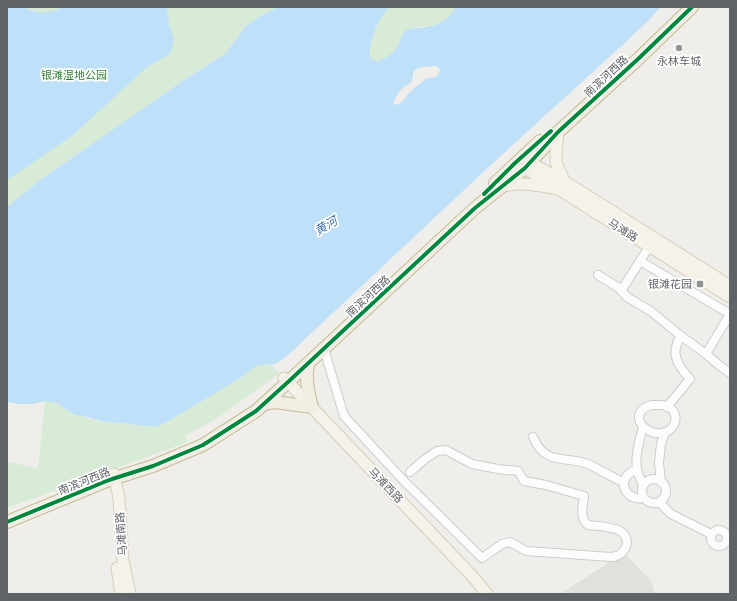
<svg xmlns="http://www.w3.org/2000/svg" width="737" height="601" viewBox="0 0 737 601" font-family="'IBM Plex Sans','Noto Sans SC',sans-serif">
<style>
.education{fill:#e2e0da}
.green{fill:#d8ebd6}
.water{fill:#bfe0f9;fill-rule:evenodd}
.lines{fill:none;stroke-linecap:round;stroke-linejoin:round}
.minor-casing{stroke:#cbcccc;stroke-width:10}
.major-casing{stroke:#d7ceb8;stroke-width:13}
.highway-casing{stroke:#c8b996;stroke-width:14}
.minor{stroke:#fdfcfc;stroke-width:8}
.major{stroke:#f4f2e9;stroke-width:11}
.highway{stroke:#f0ede3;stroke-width:12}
.cycleway-casing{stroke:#fff;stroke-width:6}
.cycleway{stroke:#00873e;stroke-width:4}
.poi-dot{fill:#919496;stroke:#fff;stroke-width:1.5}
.labels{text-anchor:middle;stroke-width:3.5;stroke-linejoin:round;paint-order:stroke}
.poi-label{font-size:11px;fill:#5f6368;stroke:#fff}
.park-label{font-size:11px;fill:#348238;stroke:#fff}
.street-label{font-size:11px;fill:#5f6368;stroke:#fff}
.water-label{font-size:12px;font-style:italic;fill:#4174aa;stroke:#fff}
</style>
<rect width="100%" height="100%" fill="#efeeea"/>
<!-- education -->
<path class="education" d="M624 553 651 581 655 594H560Z"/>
<!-- green -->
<g class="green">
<path d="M7 7H277L273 10 260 16 246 26 225 54 187 78 40 180 7 207Z"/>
<path d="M389 7H456C442 33 428 22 407 30 403 37 399 44 395 50 390 57 377 64 370 59 368 46 376 25 383 15 385 12 387 9 389 7Z"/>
<path d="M267 364 272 365 279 374 216 419 185 436 188 442 7 508V462L38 468 45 400 56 403 63 408 89 419 102 421 156 427 167 422 239 379 256 366Z"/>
</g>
<!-- water -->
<g class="water">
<path d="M7 7H26L28 10 42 13 54 11 64 7H167L169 25 174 39 170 54 147 67 72 136 7 180Z"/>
<path d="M277 7H389C387 9 385 12 383 15 376 25 368 46 370 58 374 61 376 62 381 60 385 58 391 55 394 51 400 46 400 34 407 30 411 28 416 28 420 28 437 25 446 24 456 7H661L648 21 628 40 493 163 287 356 279 362 272 365 267 364 256 366 239 379 167 422 156 427 102 421 73 414 56 403 45 401 32 404H18L7 402V207L40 180 187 78 225 54 246 26 260 16 273 10ZM434 66 438 67 440 70C438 82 430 74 423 81 419 85 414 88 410 92 406 96 403 103 397 105L393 103C395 98 399 91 404 87 406 85 409 85 411 82 414 78 412 73 415 70 419 66 429 67 434 66Z"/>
</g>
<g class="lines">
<!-- minor casing -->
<g class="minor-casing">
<g id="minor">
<path d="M649 247 640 261 730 314 706 354"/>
<path d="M598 275 619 288 627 297 652 312 681 336 706 354 720 366 730 373"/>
<path d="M621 291 640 261"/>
<path d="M324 349 344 416 404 481 482 558 502 544 510 542 526 551 611 557C626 556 633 539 620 531 614 527 596 526 588 525 579 517 583 506 584 496L546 485 524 481 518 471 498 469 472 464 446 450 437 451 425 459 410 472"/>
<path d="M652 405C655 405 659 405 662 405 686 409 675 440 652 432 647 430 642 426 640 422 636 412 644 407 652 405Z"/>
<path d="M667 407 690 379C678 366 669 353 681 336"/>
<path d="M533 437C545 465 562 456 585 463 589 464 593 466 596 468 605 473 615 478 624 483"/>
<path d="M637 470C616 475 622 502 644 498"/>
<circle cx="654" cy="491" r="12"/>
<path d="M661 482 659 463 661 444 665 432"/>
<path d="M643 485C642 482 640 479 639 476 633 461 639 442 643 427"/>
<path d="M659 502 671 514 711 534"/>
<circle cx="719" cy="538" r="8"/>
</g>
</g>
<!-- major casing -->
<g class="major-casing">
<g id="major">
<path d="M558 132 556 152V162L564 181"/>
<path d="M525 160 564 181 730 286"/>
<path d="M517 164 525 168 730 297"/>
<path d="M503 186C521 182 535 185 553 188"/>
<path d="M284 378 473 577 487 594"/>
<path d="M114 474 119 498 123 560 130 594"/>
<path d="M117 568 121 594"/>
</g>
</g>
<!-- highway casing -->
<g class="highway-casing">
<g id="highway">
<path d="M495 183 540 141"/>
<path d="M264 404 275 402 312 407C308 393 305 379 308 364"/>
<path d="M7 522 109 480 153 466 203 445 256 411 288 382 475 208 525 168 558 132 637 60 692 7"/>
</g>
</g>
<!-- minor -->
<use href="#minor" class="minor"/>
<!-- major -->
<use href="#major" class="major"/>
<!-- highway -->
<use href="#highway" class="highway"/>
<!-- cycleway casing -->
<g class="cycleway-casing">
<g id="cycleway">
<path d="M484 194 515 163 551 131"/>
<path d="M7 522 109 480 153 466 203 445 256 411 288 382 475 208 525 168 558 132 637 60 692 7"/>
</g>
</g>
<!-- cycleway -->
<use href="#cycleway" class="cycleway"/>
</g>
<!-- markers -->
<g class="poi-dot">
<circle cx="679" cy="48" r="4"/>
<rect x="696" y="280" width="8" height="8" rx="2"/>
</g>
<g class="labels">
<!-- poi labels -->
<g class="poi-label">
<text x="679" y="65">永林车城</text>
<text x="692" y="288" text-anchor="end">银滩花园</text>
</g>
<!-- park labels -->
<g class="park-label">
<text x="74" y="79">银滩湿地公园</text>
</g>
<!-- street labels -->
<g class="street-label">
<text transform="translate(606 76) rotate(-43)" y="4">南滨河西路</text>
<text transform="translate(623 230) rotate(32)" y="4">马滩路</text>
<text transform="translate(368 296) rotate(-43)" y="4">南滨河西路</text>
<text transform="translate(84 481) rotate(-22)" y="4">南滨河西路</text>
<text transform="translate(386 485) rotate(46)" y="4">马滩西路</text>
<text transform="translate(121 534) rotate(-94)" y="4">马滩南路</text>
</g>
<!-- water labels -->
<g class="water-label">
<text transform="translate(326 226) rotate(-31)" y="4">黄河</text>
</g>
</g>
<!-- border -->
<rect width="737" height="601" fill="none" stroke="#5f6368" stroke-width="16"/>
</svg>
